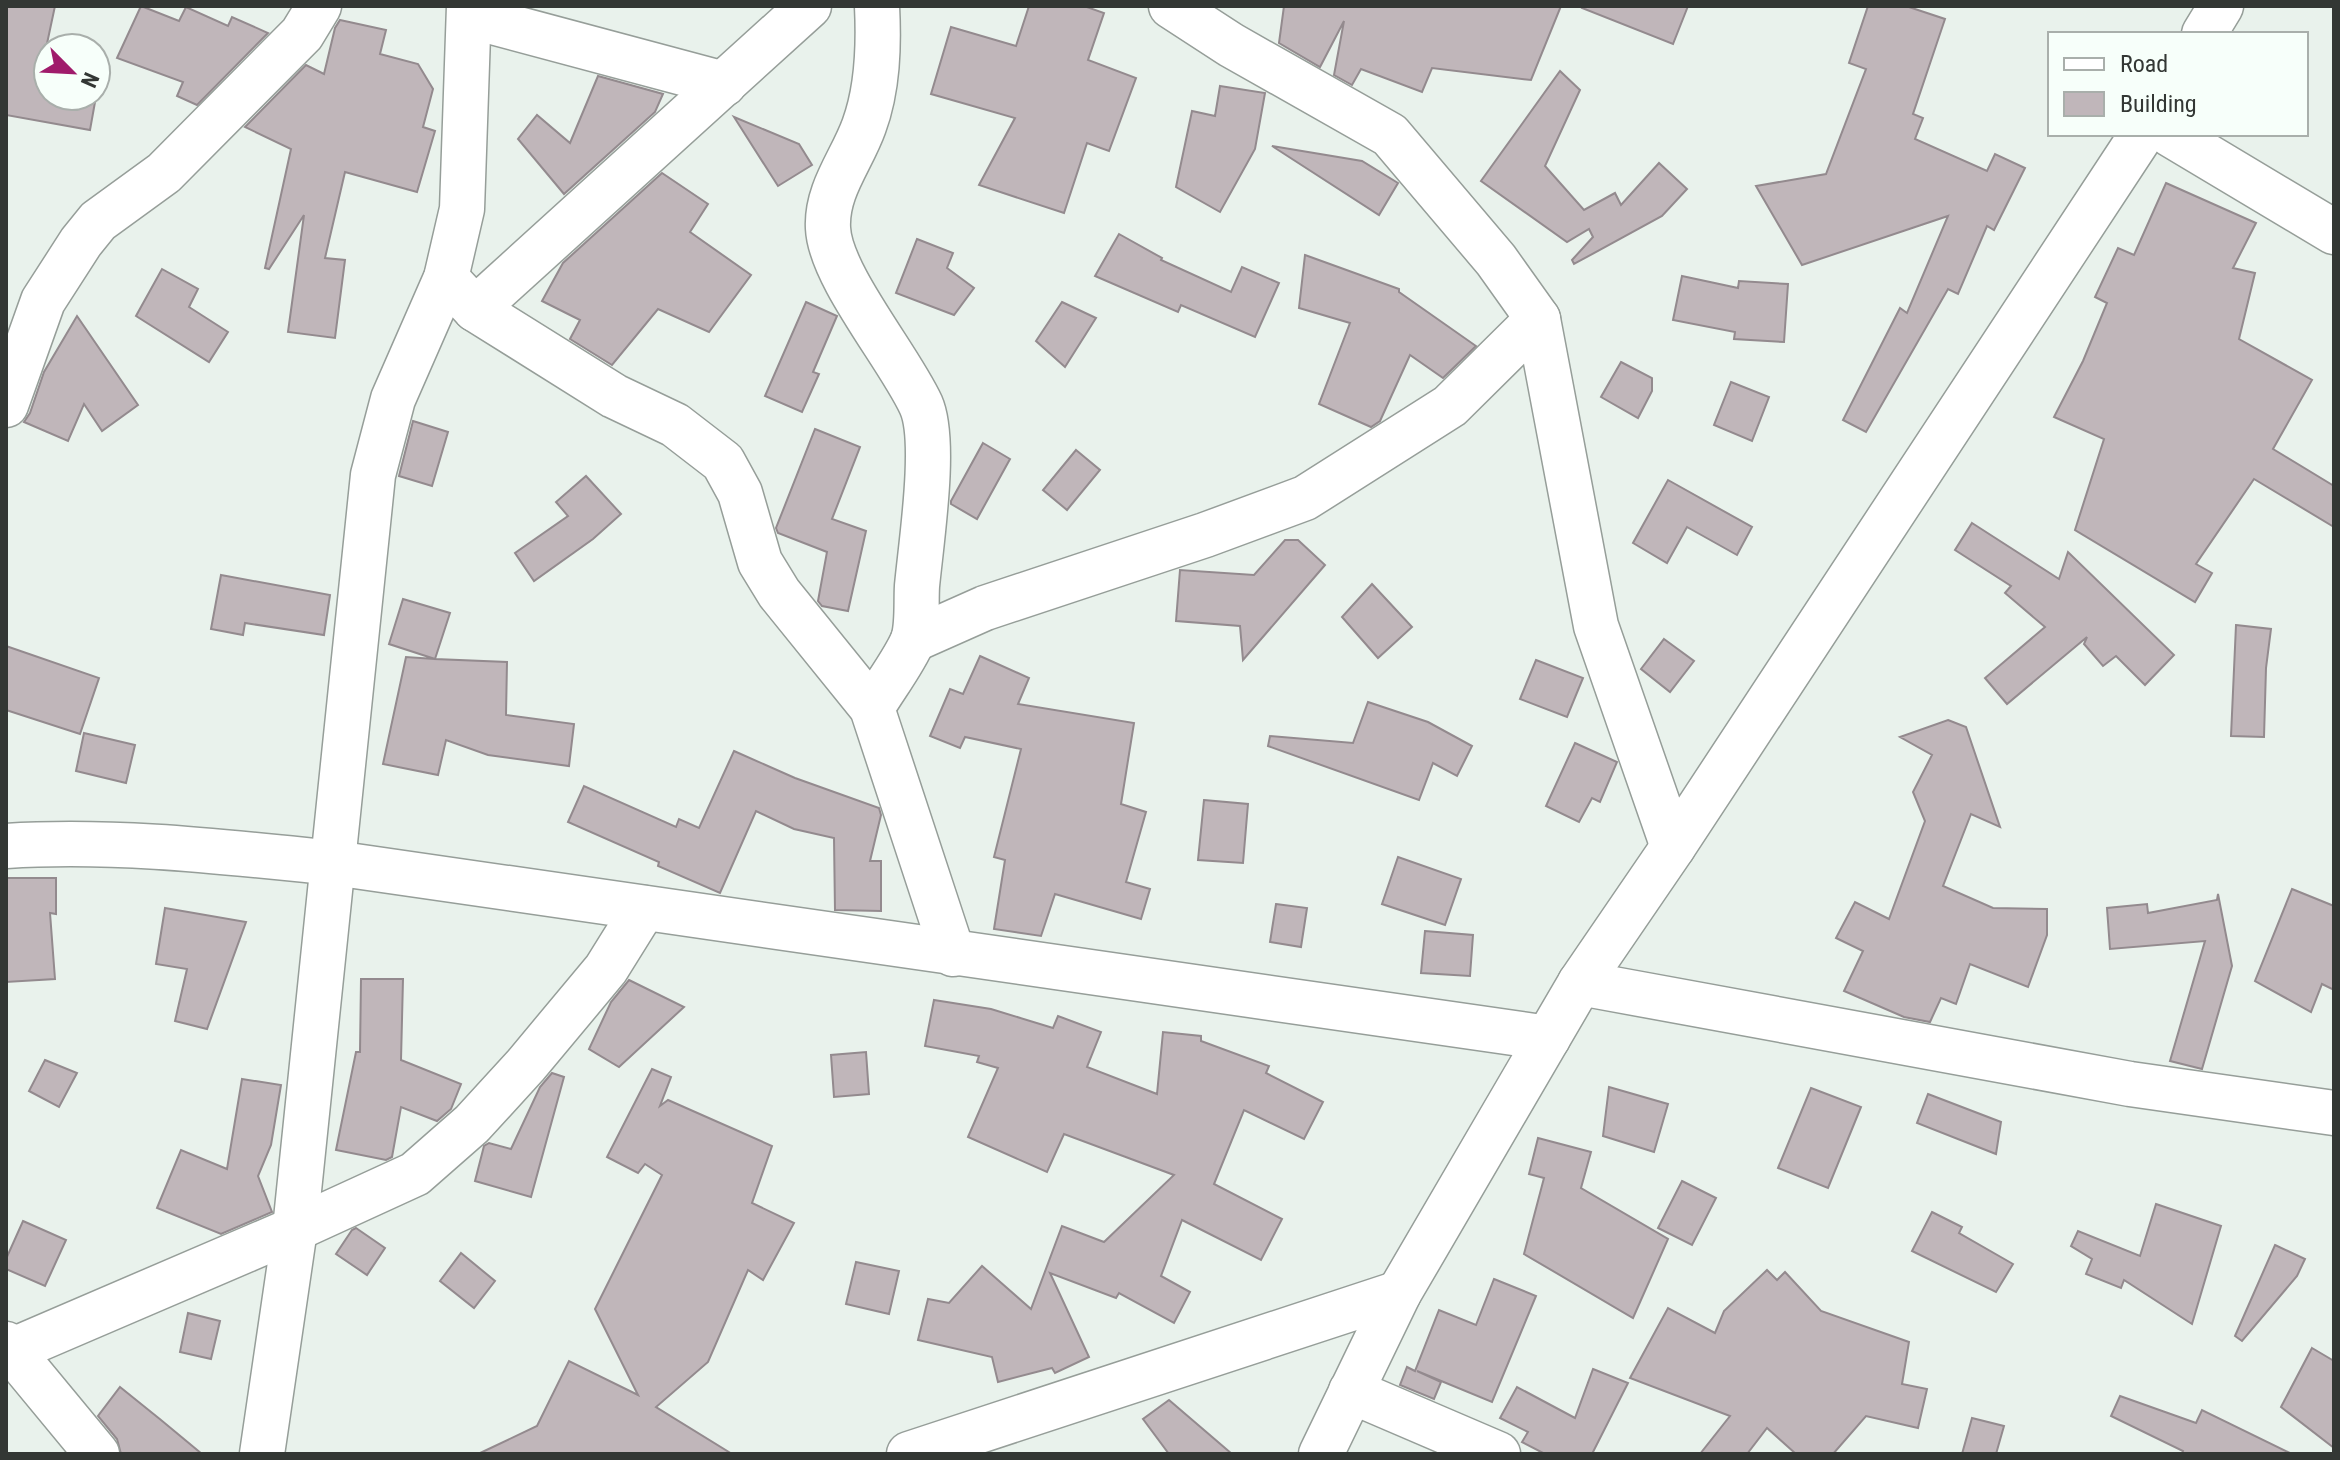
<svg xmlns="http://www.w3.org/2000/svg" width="2340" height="1460" viewBox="0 0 2340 1460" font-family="'Roboto Condensed',sans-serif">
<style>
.building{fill:#c0b6ba;stroke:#938a8e;stroke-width:2}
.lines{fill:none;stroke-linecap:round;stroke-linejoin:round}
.street-casing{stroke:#969e99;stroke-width:47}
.secondary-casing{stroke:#969e99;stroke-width:47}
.street{stroke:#fff;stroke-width:44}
.secondary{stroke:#fff;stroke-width:44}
</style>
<rect width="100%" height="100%" fill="#e9f2ec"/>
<!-- building -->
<g class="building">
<path d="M6 6H55L45 53H48V96H96V62L102 63 90 130 6 115Z"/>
<path d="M141 6 179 21 186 7 228 26 232 17 268 33 197 105 177 96 183 82 117 58Z"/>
<path d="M1029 6H1084L1104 13 1088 60 1136 78 1109 151 1087 143 1064 213 979 185 1015 118 931 94 951 27 1016 46Z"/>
<path d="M1284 6H1561L1531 80 1432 68 1422 92 1361 69 1352 85 1334 75 1344 21 1320 67 1279 43Z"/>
<path d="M1583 6H1688L1673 44 1582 8Z"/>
<path d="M1868 6H1906L1945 19 1913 114 1923 118 1915 139 1987 171 1995 154 2025 168 1994 230 1987 226 1958 294 1948 289 1866 432 1843 420 1900 308 1907 313 1948 216 1802 265 1756 186 1826 174 1866 69 1849 63Z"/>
<path d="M340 20 386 30 380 54 418 64 433 89 423 127 435 131 417 192 345 172 325 258 345 260 335 338 288 332 304 215 269 269 265 268 291 149 245 127 306 65 324 74 335 28Z"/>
<path d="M1560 71 1580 90 1545 166 1584 210 1615 193 1621 205 1659 163 1687 189 1662 216 1574 264 1572 260 1593 237 1589 229 1567 242 1481 181Z"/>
<path d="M598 76 663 94 655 112 564 194 518 139 537 115 570 143Z"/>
<path d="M1220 86 1265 93 1255 149 1220 212 1176 187 1192 111 1215 116Z"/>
<path d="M734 117 799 144 812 165 778 186Z"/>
<path d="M1272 146 1362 161 1398 183 1379 215Z"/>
<path d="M662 173 708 204 690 232 751 275 709 332 658 309 612 365 570 339 580 320 542 301 563 263Z"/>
<path d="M2166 183 2256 223 2233 268 2255 273 2239 339 2312 380 2273 449 2334 486V527L2254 479 2196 564 2212 573 2195 602 2075 530 2104 439 2054 417 2083 361 2107 303 2095 297 2118 248 2134 255Z"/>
<path d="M1119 234 1162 258 1161 260 1231 292 1242 267 1279 283 1255 337 1181 305 1178 312 1095 276Z"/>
<path d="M917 239 953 253 947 268 974 288 954 315 896 293Z"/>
<path d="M1305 255 1399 289V292L1476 346 1443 378 1410 355 1380 421 1371 427 1319 404 1350 323 1299 308Z"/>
<path d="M162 269 198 289 189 307 228 332 209 362 136 316Z"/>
<path d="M1682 276 1738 288 1739 281 1788 284 1784 342 1734 339 1735 332 1673 320Z"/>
<path d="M806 302 837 316 813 372 819 374 802 412 765 396Z"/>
<path d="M1062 302 1096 318 1065 367 1036 341Z"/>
<path d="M77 316 138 405 102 431 84 404 68 441 24 422 30 413 44 372Z"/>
<path d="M1621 362 1652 378V391L1638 418 1601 397Z"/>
<path d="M1731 382 1769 397 1752 441 1714 425Z"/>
<path d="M413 421 448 432 432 486 399 476Z"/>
<path d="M815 429 860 447 832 519 866 531 848 611 822 606 818 601 827 552 778 533 776 528Z"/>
<path d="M983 443 1010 459 977 519 951 504V501Z"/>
<path d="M1076 450 1100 470 1067 510 1043 490Z"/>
<path d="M586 476 621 514 593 539 534 581 515 553 568 516 556 502Z"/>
<path d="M1668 480 1752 527 1737 555 1687 527 1667 563 1633 543Z"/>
<path d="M1972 523 2059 579 2068 552 2174 655 2145 685 2116 656 2103 666 2084 644 2087 637 2007 704 1985 678 2045 627 2005 593 2011 586 1955 550Z"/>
<path d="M1285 540H1298L1325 565 1243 660 1240 626 1176 621 1180 570 1254 575Z"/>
<path d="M221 575 330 595 324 635 245 623 243 635 211 629Z"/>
<path d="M1372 584 1412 627 1378 658 1342 617Z"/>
<path d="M403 599 450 613 435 659 507 662 506 715 574 724 569 766 488 755 446 740 438 775 383 764 406 657 435 659 389 644Z"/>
<path d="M2236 625 2271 629 2266 668 2264 737 2231 736Z"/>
<path d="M1664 639 1694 661 1670 692 1641 669Z"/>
<path d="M6 646 99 678 80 734 6 710Z"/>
<path d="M980 656 1029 678 1018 704 1134 723 1121 804 1146 812 1126 882 1150 889 1141 919 1055 894 1041 936 994 929 1005 860 994 857 1021 749 965 737 960 748 930 736 950 689 963 694Z"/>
<path d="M1536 660 1583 678 1567 717 1520 699Z"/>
<path d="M1368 702 1428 722 1472 746 1457 776 1433 763 1419 800 1268 746 1270 736 1353 743Z"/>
<path d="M1948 720 1966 727 2000 827 1971 814 1943 886 1993 908 2047 909V935L2028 987 1970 964 1956 1004 1941 998 1930 1022 1904 1017 1844 991 1863 951 1836 938 1855 902 1889 919 1925 821 1913 792 1932 755 1900 737Z"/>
<path d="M84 733 135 745 126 783 76 771Z"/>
<path d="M1575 743 1617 762 1600 802 1592 798 1579 822 1546 806Z"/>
<path d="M734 751 795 778 879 808 881 815 870 861H881V911L835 910 834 838 794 829 756 811 720 893 658 866 659 862 568 822 584 786 676 827 679 819 699 828Z"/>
<path d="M1204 800 1248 804 1243 863 1198 860Z"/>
<path d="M1398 857 1461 879 1445 925 1382 904Z"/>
<path d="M6 878H56V914L50 913 55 979 6 982Z"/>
<path d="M2292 889 2334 906V990L2322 984 2311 1012 2255 981Z"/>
<path d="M2218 894 2232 966 2202 1069 2170 1061 2205 941 2110 949 2107 908 2147 904 2148 913 2217 900Z"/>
<path d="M1276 904 1307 908 1301 947 1270 942Z"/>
<path d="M165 908 246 922 207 1029 175 1021 187 969 156 964Z"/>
<path d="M1425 931 1473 935 1470 976 1421 973Z"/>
<path d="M361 979H403L401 1060 461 1084 451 1109 437 1121 401 1107 392 1157 386 1160 336 1150 356 1052H360Z"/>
<path d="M629 980 684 1007 619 1067 589 1049 611 1002Z"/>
<path d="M934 1000 991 1009 1053 1028 1058 1016 1101 1032 1087 1067 1157 1094 1163 1032 1201 1036V1041L1269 1066 1266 1073 1323 1102 1304 1139 1244 1110 1214 1184 1282 1219 1261 1260 1182 1220 1161 1276 1190 1292 1174 1323 1119 1293 1116 1298 1050 1273 1089 1357 1055 1373 1052 1368 998 1382 992 1357 918 1340 928 1299 949 1303 982 1266 1031 1309 1062 1226 1104 1242 1174 1175 1064 1134 1047 1172 968 1137 998 1068 977 1062 979 1056 925 1046Z"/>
<path d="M866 1052 869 1094 834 1097 831 1055Z"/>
<path d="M45 1060 77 1073 59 1107 29 1091Z"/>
<path d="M652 1069 671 1077 660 1106 668 1100 772 1146 752 1203 794 1223 763 1280 748 1270 708 1362 656 1407 732 1454H478L537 1426 569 1361 638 1395 595 1309 662 1175 645 1164 638 1173 607 1157Z"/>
<path d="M552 1073 564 1077 531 1197 475 1181 484 1146 489 1143 511 1149 540 1087Z"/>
<path d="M242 1079 281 1085 271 1145 258 1176 272 1212 221 1234 157 1208 181 1150 227 1169Z"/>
<path d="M1609 1087 1668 1104 1654 1152 1603 1136Z"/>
<path d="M1811 1088 1861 1107 1828 1188 1778 1168Z"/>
<path d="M1928 1094 2001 1122 1996 1154 1917 1123Z"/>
<path d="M1538 1138 1591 1152 1581 1188 1668 1239 1633 1318 1524 1254 1544 1178 1529 1174Z"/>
<path d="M1682 1181 1716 1198 1692 1245 1658 1228Z"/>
<path d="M2156 1204 2221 1226 2192 1324 2124 1280 2121 1288 2086 1274 2092 1259 2071 1246 2078 1231 2140 1256Z"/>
<path d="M1932 1212 1962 1227 1959 1233 2013 1264 1996 1292 1912 1251Z"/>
<path d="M23 1221 66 1240 45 1286 6 1269V1259Z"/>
<path d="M356 1228 385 1248 367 1275 336 1254 352 1230Z"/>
<path d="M2275 1245 2305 1259 2297 1276 2242 1341 2235 1336Z"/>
<path d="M461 1253 495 1281 474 1308 440 1281Z"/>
<path d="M856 1262 899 1271 889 1314 846 1304Z"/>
<path d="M1767 1270 1777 1280 1785 1272 1821 1311 1909 1342 1902 1384 1927 1389 1918 1428 1866 1416 1833 1454H1796L1767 1428 1747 1454H1700L1730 1416 1630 1378 1668 1308 1715 1333 1724 1311Z"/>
<path d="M1494 1279 1536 1296 1492 1402 1417 1371 1441 1382 1434 1399 1400 1385 1407 1367 1415 1371 1439 1310 1476 1325Z"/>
<path d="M188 1313 220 1321 211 1359 180 1352Z"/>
<path d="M2312 1348 2334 1361V1448L2281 1407Z"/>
<path d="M1593 1369 1628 1383 1592 1454H1545L1522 1442 1528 1432 1500 1418 1517 1387 1575 1418Z"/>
<path d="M120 1387 161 1420 202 1454H121L117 1439 98 1416Z"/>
<path d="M2120 1396 2196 1423 2202 1410 2292 1454H2182L2183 1451 2111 1416Z"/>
<path d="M1169 1400 1232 1454H1169L1143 1419Z"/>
<path d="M1972 1418 2004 1426 1996 1454H1962Z"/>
</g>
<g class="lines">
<!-- street casing -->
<g class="street-casing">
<g id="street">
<path d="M1171 6 1231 45 1390 135 1496 260 1538 319 1596 626 1673 847"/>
<path d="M470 16 724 84"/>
<path d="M2170 134 2334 232"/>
<path d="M446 278 475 309 614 396 675 425 723 462 740 493 760 562 779 593 872 708 953 954"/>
<path d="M475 309 809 6"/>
<path d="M6 405 43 301 81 242 98 221 164 173 302 34 319 6"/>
<path d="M913 640 985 608 1205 535 1305 498 1450 406 1538 319"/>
<path d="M872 708C883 689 905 660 913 640 918 625 916 602 917 586 921 543 937 441 921 405 899 357 830 276 828 228 826 190 852 160 864 126 878 88 879 46 877 6"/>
<path d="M6 846C116 839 225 852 334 863L1548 1038"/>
<path d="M1580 983 2130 1084 2334 1113"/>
<path d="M6 1344 97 1454"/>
<path d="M6 1353 295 1229 415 1174 472 1124 526 1065 606 969 644 908"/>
<path d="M1351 1391 1498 1454"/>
<path d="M262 1454 295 1229 373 475 393 399 446 278 462 209 469 6"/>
<path d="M909 1454 1399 1293"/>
</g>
</g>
<!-- secondary casing -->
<g class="secondary-casing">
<g id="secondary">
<path d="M2204 34 2221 6"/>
<path d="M1321 1454 1399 1293 1580 983 1673 847 2142 134"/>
</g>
</g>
<!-- street -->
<use href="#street" class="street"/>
<!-- secondary -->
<use href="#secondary" class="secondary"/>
</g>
<!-- border -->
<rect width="2340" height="1460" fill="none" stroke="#333734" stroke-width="16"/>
<!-- legend -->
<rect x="2048" y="32" width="260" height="104" fill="#f7fffa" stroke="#a9afab" stroke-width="2"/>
<rect x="2064" y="58" width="40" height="12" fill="#ffffff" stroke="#a9afab" stroke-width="2"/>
<text x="2120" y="72" font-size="24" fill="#333734">Road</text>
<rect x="2064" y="92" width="40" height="24" fill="#c0b6ba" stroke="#a9afab" stroke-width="2"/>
<text x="2120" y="112" font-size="24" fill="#333734">Building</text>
<!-- north arrow -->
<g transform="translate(72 72) rotate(114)"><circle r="38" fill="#f7fffa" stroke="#a9afab" stroke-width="2"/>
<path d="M0-6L14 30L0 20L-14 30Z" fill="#a01b6b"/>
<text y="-12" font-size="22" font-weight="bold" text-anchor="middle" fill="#333734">N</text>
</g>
</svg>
